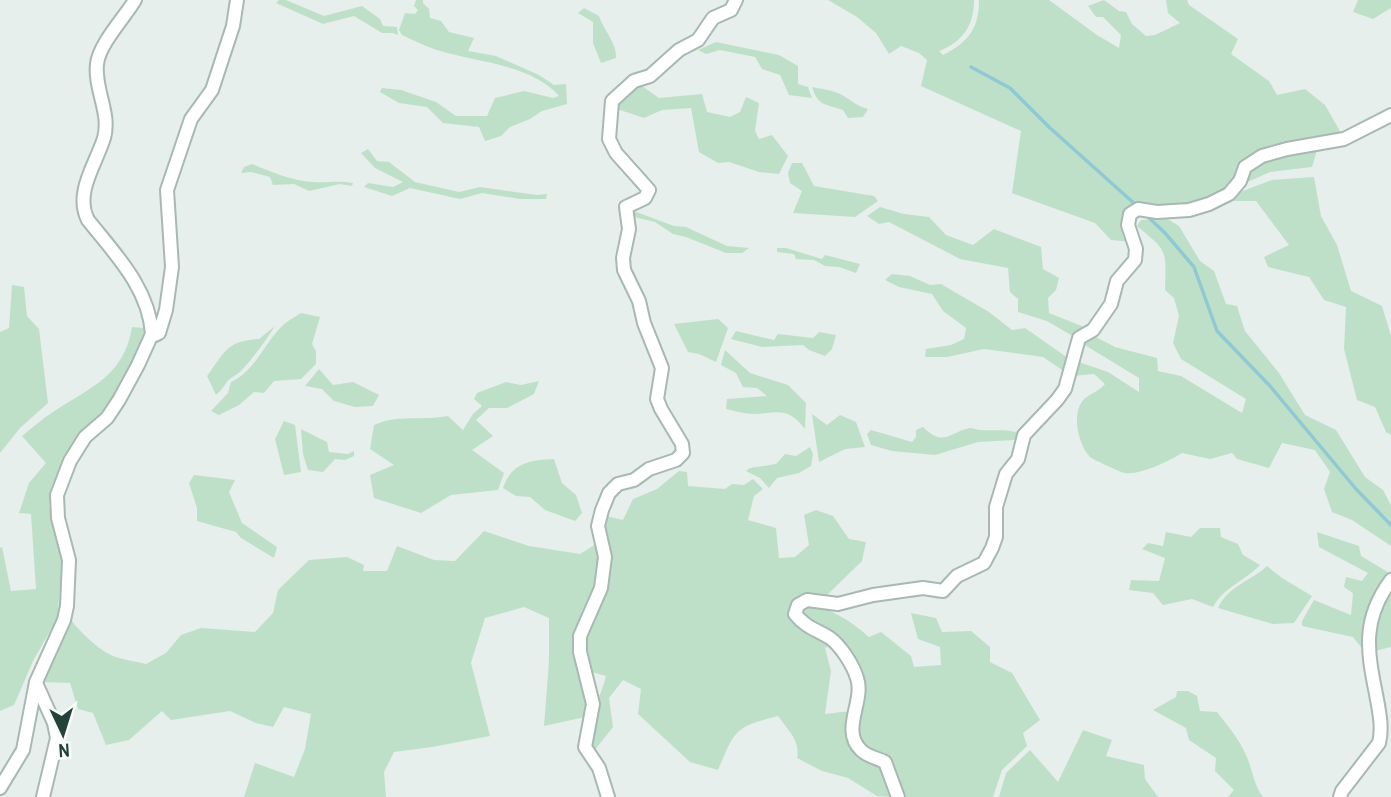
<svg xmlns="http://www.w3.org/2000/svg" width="1391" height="797" viewBox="0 0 1391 797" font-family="'Archivo Narrow',sans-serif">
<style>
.green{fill:#bfe0c8}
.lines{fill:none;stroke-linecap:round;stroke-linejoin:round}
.stream{stroke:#8ec9d4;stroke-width:3.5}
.street-casing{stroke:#a8b8b2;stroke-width:16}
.street{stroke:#fff;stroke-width:12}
</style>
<rect width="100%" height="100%" fill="#e6efeb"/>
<!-- green -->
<g class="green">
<path d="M279 0H286L324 16 362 6 380 19 383 26 397 27 398 35 393 33H382L354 16 323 24 276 3Z"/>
<path d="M416 0H423V3L429 9 430 18 441 21 449 32 474 38 468 51 496 56 539 75 554 85 566 84 567 104 542 111 530 119 510 127 501 136 485 141 479 127 443 123 427 107 399 103 380 92 382 88 401 90 436 102 456 116H487L495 98 524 91 553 98 559 96C531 64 475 62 437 50 425 46 413 40 402 35L399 30 405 13 415 14 418 10 414 6Z"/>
<path d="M828 0H974C974 25 963 42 939 51L943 55C969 42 979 28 979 0H1049L1097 35 1119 48 1121 35 1103 17H1096L1088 6 1104 0 1119 11 1126 12 1132 24 1146 36 1155 35 1180 23 1168 13 1166 0H1187L1189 5 1238 39 1231 54 1269 81 1277 95 1305 89 1325 105 1341 133C1316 137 1285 139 1262 152 1249 159 1238 176 1228 187 1204 211 1164 207 1134 205L1131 242 1111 240 1095 223 1012 193 1021 131 921 86 927 60 919 53 901 46 889 54 876 33 857 17Z"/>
<path d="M1358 0H1391V8L1373 19 1353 12Z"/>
<path d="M584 8 599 16C604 31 617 43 616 58L601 63 593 43V22L578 13Z"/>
<path d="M716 42 779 55 798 66V84L808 87 812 98 789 95 780 75 762 69 755 57 720 50 706 54 698 50Z"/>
<path d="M642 86 659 98 702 94 707 112 730 117 740 112 746 97 759 103 755 131 759 139 772 135 788 156 779 174 759 172 729 162 718 163 699 152 691 108 662 110 644 118 617 109 620 97Z"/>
<path d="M812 87C822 89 833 90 842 95 852 101 857 106 868 109L863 117 848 118 843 110C825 104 818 106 812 87Z"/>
<path d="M1318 147 1312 167 1270 172 1243 184 1248 168 1263 158Z"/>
<path d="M368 149 377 161 389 162 415 182 459 192 480 187 537 195 547 194 546 199H520L482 193 460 199 410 188 392 196 364 187 368 183 393 187 403 182 375 168 361 153Z"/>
<path d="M792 163H802L814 186 874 196 878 201 855 217 793 213 802 191 790 183 788 173Z"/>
<path d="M252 164C271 172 292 181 313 182 327 183 339 180 353 183L352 186 340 184 309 191 294 184 273 185 270 177 251 172 241 173 244 167Z"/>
<path d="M1314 177 1321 216 1337 245 1351 291 1382 306 1391 336V435L1386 432 1375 407 1357 400 1344 349 1346 307 1324 300 1309 277 1268 267 1264 257 1289 245 1256 201H1228L1232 195 1272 180Z"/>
<path d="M880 207 904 214 929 217 946 235 973 245 994 229 1041 247 1043 269 1059 278 1056 290 1048 298 1049 313 1089 329 1076 338 1047 321 1018 312V299L1010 292 1008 268 960 259 889 222 879 224 867 216Z"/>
<path d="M631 210 674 226 686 227 727 246 749 248 742 253H726L686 237 673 234 655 222 630 216Z"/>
<path d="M1166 218 1179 226 1200 261 1214 271 1226 304 1237 306 1245 331 1279 373 1305 415 1336 430 1365 477 1383 490 1391 505V546L1352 520 1332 512 1324 489 1330 472 1315 450 1282 443 1269 468 1237 459 1232 453 1210 459 1182 453C1169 461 1141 475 1125 473 1120 472 1094 460 1090 457 1079 446 1073 419 1080 405 1085 394 1098 393 1105 384L1094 374 1072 376 1076 361 1108 372 1139 392V378L1083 344 1094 336 1115 347 1157 358 1158 371 1181 376 1242 413 1246 399 1181 359 1173 343 1179 316 1174 298 1165 290C1166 249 1168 252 1137 226L1141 220Z"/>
<path d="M777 248H786L822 259 825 255 860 264 856 273 839 267 825 266 814 260 796 259 794 254 777 252Z"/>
<path d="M892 274 910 276 930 285 941 284 989 312 1012 330 1025 328 1068 358 1065 372 1043 357 984 349 947 357H925L926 349 951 345 964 339 966 328 943 311 932 294 899 287 885 280Z"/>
<path d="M12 285 24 287 27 316 39 329 48 403 20 428 0 453V332L9 328Z"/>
<path d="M301 313 320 317 312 344 316 351V364L301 379 274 381 264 393 254 392 239 405 219 415 211 411 228 393 231 382C255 371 264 344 282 326 287 321 295 317 301 313Z"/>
<path d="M718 319 728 328 716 362 699 354 688 352 674 324Z"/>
<path d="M275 326C265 342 253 358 240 372 236 376 230 377 227 382 223 387 221 391 216 395L207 376C224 353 227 340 259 339Z"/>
<path d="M132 327 144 328 143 344 103 417 66 458 52 485 49 506 61 546 62 569 57 619 33 661 14 705 0 711V548L2 547 11 591 36 589 31 514 19 513 29 483 46 463 22 436C32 428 42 419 53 412 90 387 124 377 132 327Z"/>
<path d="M736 331 774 340 778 334 813 338 819 332 836 335 832 349 825 356 809 350 803 345 762 347 731 339Z"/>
<path d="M725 350 750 373 788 385 806 403 805 429C787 406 779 413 754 414 745 414 735 411 726 409L727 399 767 396 757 388 743 387 736 373 721 365Z"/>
<path d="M319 369 333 385 353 382 379 395 373 406 355 407 334 401 322 389 305 386Z"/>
<path d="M539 381 534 394 507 408H489L476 420 493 436 472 450 504 473 498 490 451 495 421 513 374 498 370 475 394 465 370 449 374 425C397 414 423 421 448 416L463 430 473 414 482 406 474 399 477 393 506 382 521 385Z"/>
<path d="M812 414 827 425 840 415 856 422 865 447 845 449 819 462Z"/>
<path d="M284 421 295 425 301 472 284 475 275 439Z"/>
<path d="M923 427C944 448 949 432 970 428 972 428 978 430 981 430 997 431 1004 429 1020 433L1016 440 978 442 935 455 892 451 871 445 867 434 871 430 912 442 916 437V430Z"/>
<path d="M301 429 327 442 329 452 348 454 354 451V456L345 460 335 459 323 472 308 470 303 454Z"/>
<path d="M810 447 813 454 811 466 799 473 777 478 769 488 760 478 746 471 750 468 776 464 785 454 796 456Z"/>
<path d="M554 459 562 483 576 495 582 513 575 521 545 510 530 497 516 496 503 488C511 463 530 460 554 459Z"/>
<path d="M679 471 687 472 688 486 725 489 732 484 744 485 753 479 763 489 754 496 748 520 776 528 779 558 795 557 809 545 804 515 816 510 833 516 849 539 866 542 862 561 823 599 806 598 793 614 833 643 825 648 831 671 825 714 851 711 849 729 879 763 893 797 877 796 848 778 822 771 797 758C801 741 787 729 778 716 734 727 735 730 718 770L690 762 638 714 641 689 623 680 609 698 613 727 594 751C582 724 600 702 606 676L588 671 583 637 601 600 602 527 606 516 623 520 633 499 657 489Z"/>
<path d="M194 475 235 480 229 492 242 523 277 547 274 558 241 538 236 532 197 521V508L189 483Z"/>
<path d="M1200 528H1220L1221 537 1238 544 1243 555 1260 565C1245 581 1224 587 1213 607L1192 599 1163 605 1153 593 1129 590 1131 580 1159 581 1165 558 1142 549 1148 543 1163 546 1166 532 1191 537Z"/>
<path d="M484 531 529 546 580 554 596 544 598 561 596 587 578 630 588 703 585 717 544 726 549 661V618L524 607 485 618 471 663 490 736 432 747 394 752 384 772 386 797H244L255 763 294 777 305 749 311 714 284 707 273 727 256 723 230 711 171 720 162 711 129 740 106 745 93 713 78 709 70 683 42 682 49 661 71 620C80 632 99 650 113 656 123 660 135 661 146 664L166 653 181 635 201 628 255 632 273 613 278 590 309 560 347 557 364 565 363 571H387L397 546 434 560 455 561Z"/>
<path d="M1317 532 1359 546 1361 556 1391 574 1364 651 1353 637 1302 626V621L1314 600 1351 615 1353 593 1344 587 1346 577 1362 581 1368 573 1319 547Z"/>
<path d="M1267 566 1282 578 1312 596 1294 623 1273 624 1218 608C1228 586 1251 581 1267 566Z"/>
<path d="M1391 585V647L1371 652 1382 596Z"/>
<path d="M808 603C832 610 850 620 869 637L881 632 911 656 914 667 941 665 940 647 918 639 911 613 936 618 942 632 971 631 990 647V662L1012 673 1040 720 1023 733 1027 746 1002 770 993 797H904L895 780 857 740 858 673 803 619 801 609Z"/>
<path d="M1177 691H1188L1197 696 1200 711 1217 712C1228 726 1239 739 1246 755 1253 770 1253 784 1263 797H1228L1234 790 1215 771 1216 758 1189 740 1186 728 1153 710 1176 697Z"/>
<path d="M1083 730 1112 740 1106 756 1144 765 1145 779 1158 797H999L1006 773 1030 750 1058 782Z"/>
</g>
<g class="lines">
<!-- stream -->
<g class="stream">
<path d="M971 67 1010 88 1049 127 1137 206"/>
<path d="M1145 214 1165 233 1194 267 1217 331 1270 386 1356 489 1391 525"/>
</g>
<!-- street casing -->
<g class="street-casing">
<g id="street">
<path d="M135 0C125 17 99 44 97 64 94 89 111 113 104 138 96 164 74 193 88 220 115 254 149 288 152 334L155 335 159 333 166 310 172 267 167 190 191 119 212 90 233 26 237 0"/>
<path d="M36 683 54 723 57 738 43 797"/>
<path d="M0 788 23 750 36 682 64 620 67 606 69 560 58 518 57 495 70 461 85 437 107 418 119 400 138 365 152 334"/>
<path d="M608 797 599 768 585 747 593 704 580 652V636L601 588 605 557 598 526 602 510 609 493 618 484 634 480 649 469 676 460 683 453 682 444 661 409 657 399 662 368 644 323 639 301 624 270 623 258 629 229 626 207 645 198 649 190 616 153 609 139 612 101 634 81 650 76 679 50 698 40 713 18 731 10 736 0"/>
<path d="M898 797 885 762C877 758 866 756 861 750 840 730 865 701 857 678 853 665 841 646 830 638 817 630 805 627 795 614L798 605 807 600 838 604 873 595 923 588 943 591 957 576 984 563 992 548 996 537V507L1006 474 1018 459 1024 435 1057 400 1065 389 1079 338 1093 330 1111 304 1117 281 1135 260 1136 249 1128 225 1130 214 1138 209 1157 212 1189 210 1209 204 1229 194 1240 181 1245 167 1262 156 1287 149 1344 139 1391 115"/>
<path d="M1340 797 1342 791 1379 743C1383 727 1379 711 1376 694 1367 650 1362 619 1391 580"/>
</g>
</g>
<!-- street -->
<use href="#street" class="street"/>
</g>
<!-- north arrow -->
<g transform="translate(63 734) rotate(176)" stroke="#f7fbf9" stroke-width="5" paint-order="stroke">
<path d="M0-5L12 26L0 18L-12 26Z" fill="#24423a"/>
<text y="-10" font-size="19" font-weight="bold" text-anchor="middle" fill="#24423a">N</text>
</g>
</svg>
